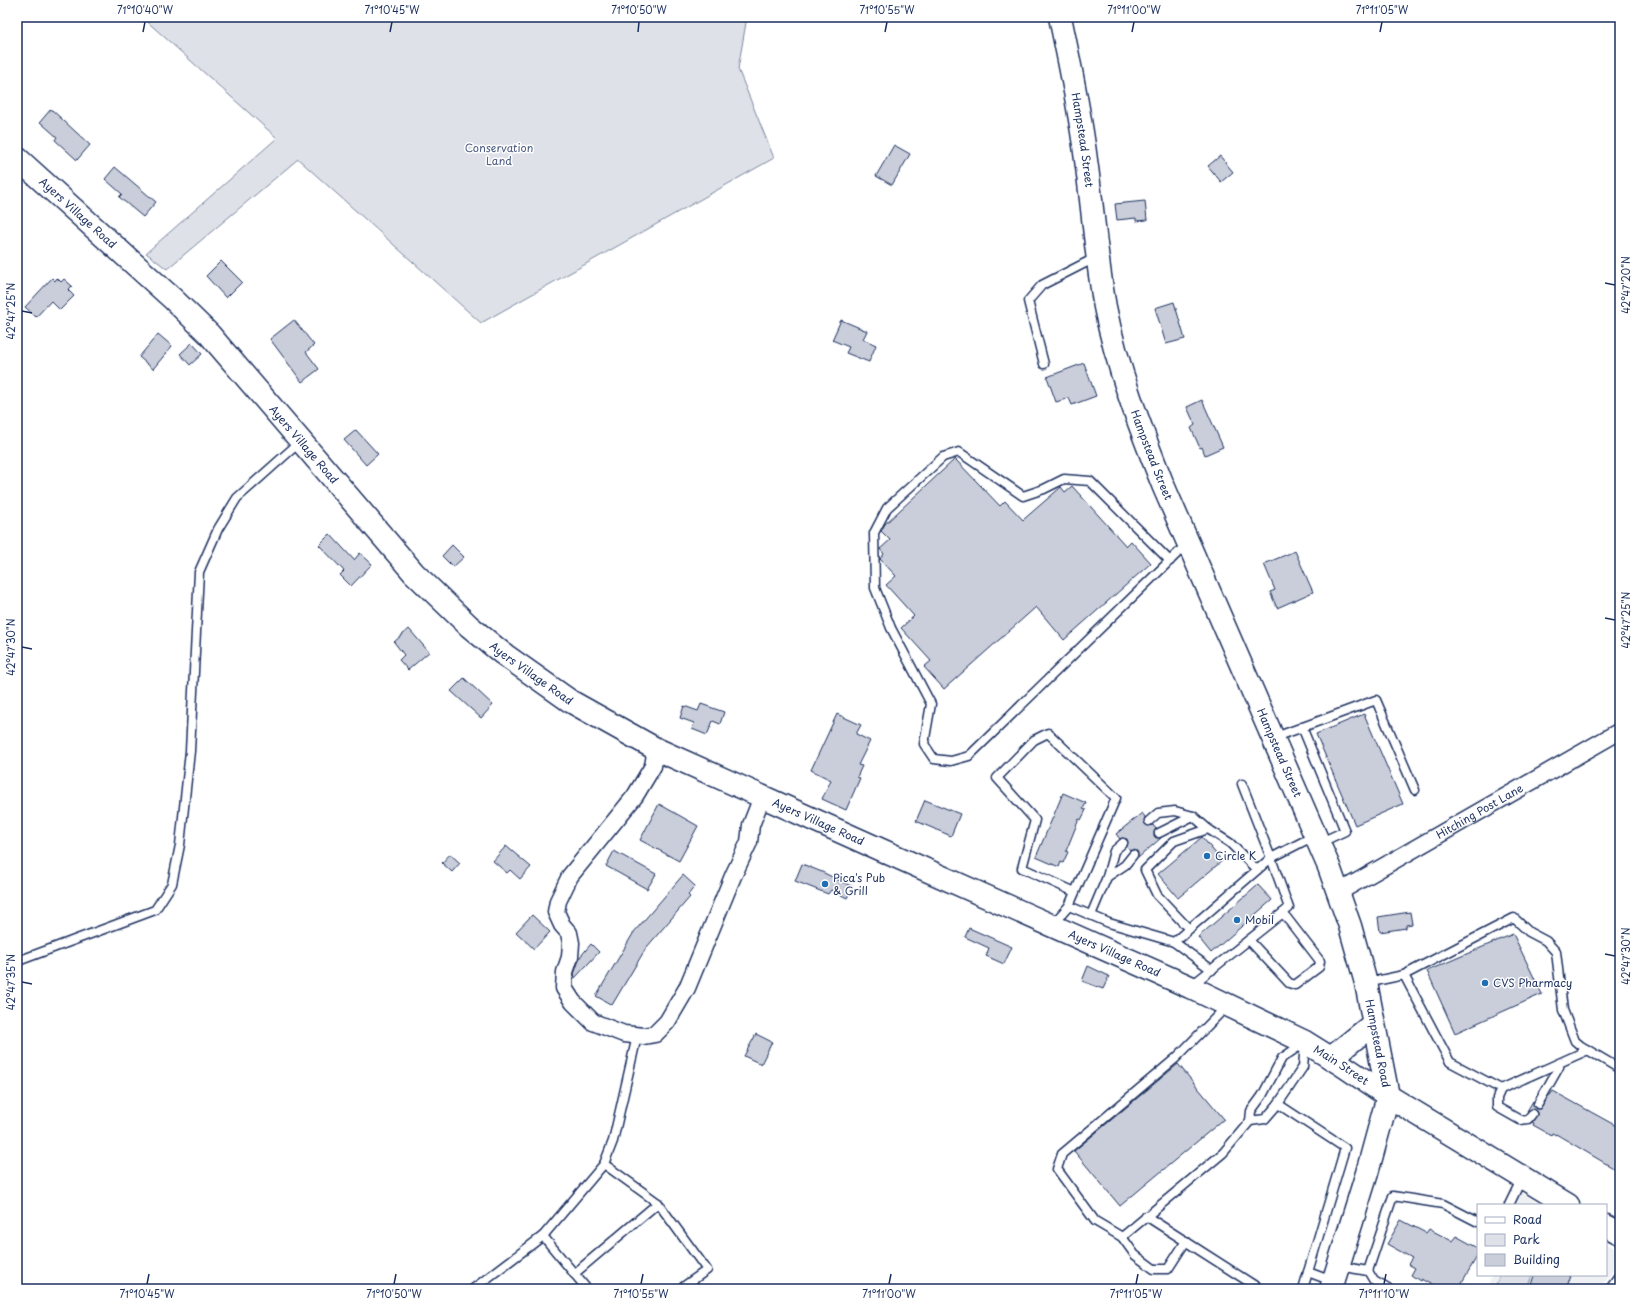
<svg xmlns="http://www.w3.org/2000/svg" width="1637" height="1306" viewBox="0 0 1637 1306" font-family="'Playpen Sans',sans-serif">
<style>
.built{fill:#eff0f4}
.green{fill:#dee1e7;stroke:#7c88a2}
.building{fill:#caceda;stroke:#1b2f5e}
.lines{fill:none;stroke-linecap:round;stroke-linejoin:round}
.lane-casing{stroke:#1b2f5e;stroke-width:11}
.street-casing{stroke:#1b2f5e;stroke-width:19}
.secondary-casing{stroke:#1b2f5e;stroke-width:25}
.lane{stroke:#fff;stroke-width:8}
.street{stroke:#fff;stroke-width:16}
.secondary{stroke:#fff;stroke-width:22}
.ticks{fill:none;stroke:#1b2f5e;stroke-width:1.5}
.poi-dot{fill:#1f6fb2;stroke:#fff;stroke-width:1.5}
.labels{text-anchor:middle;stroke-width:3;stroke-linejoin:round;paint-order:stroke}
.street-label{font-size:11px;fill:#1b2f5e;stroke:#fff}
.park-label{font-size:11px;fill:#4c5c80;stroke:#fff}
.poi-label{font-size:11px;fill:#1b2f5e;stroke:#fff;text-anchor:start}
.neatline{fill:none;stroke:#1b2f5e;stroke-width:1.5}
.ticks-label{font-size:10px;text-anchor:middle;fill:#1b2f5e}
</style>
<rect width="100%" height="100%" fill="#fff"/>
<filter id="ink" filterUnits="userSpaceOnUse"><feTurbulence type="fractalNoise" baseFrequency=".025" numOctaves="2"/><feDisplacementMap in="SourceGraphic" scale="8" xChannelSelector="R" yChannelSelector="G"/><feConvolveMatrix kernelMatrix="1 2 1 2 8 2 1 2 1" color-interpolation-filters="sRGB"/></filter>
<g filter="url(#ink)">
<!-- built -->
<g class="built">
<path d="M1518 1191 1541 1205H1514Z"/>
<path d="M1606 1243 1620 1251V1259L1600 1289H1487L1492 1275H1606Z"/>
</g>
<!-- green -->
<g class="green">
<path d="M142 17H747L738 69 774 158 481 323 298 159 167 269 146 253 277 138Z"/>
<path d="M1500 1275H1532L1527 1289H1495Z"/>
</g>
<!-- building -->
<g class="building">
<path d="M51 109 90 145 77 160 55 140 57 137 40 122Z"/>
<path d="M894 145 910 154 892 185 876 176Z"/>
<path d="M1220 156 1233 172 1221 182 1208 166Z"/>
<path d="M115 167 156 202 143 217 119 197 122 194 105 179Z"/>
<path d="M1145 201 1147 220 1136 221V218L1117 220 1115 204Z"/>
<path d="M221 261 242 282 226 298 206 276Z"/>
<path d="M52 278 55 281 57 278 61 282 64 279 72 286 68 290 74 296 60 310 51 301 36 317 25 307Z"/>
<path d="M1174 302 1185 339 1166 344 1155 308Z"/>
<path d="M294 320 314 345 306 352 319 369 302 382 270 339Z"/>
<path d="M841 320 867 331 863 339 876 345 869 362 846 353 849 347 832 340Z"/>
<path d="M158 334 172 346 153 369 139 357Z"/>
<path d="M192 343 202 354 190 365 180 354Z"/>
<path d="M1084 363 1096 396 1072 405 1069 398 1056 402 1047 377Z"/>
<path d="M1202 400 1223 447 1205 455 1202 447 1200 448 1191 428 1195 425 1187 407Z"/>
<path d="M356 430 378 454 366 465 344 440Z"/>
<path d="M955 459 1000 506 1005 501 1023 520 1061 487 1065 492 1072 486 1126 546 1131 541 1151 563 1064 640 1036 607 944 689 924 667 931 661 901 628 914 616 886 585 896 576 880 559 884 554 880 549 890 540 881 531 885 524Z"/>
<path d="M330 534 354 560 360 553 372 564 351 586 340 575 344 571 319 545Z"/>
<path d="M452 545 464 557 453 567 442 556Z"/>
<path d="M1295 551 1313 592 1277 608 1270 592 1275 590 1264 564Z"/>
<path d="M409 629 429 652 408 670 399 660 404 655 394 642Z"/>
<path d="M464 678 493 705 481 718 451 691Z"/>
<path d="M701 704 724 712 720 724 713 721 707 735 692 729 694 723 680 718 684 706 698 711Z"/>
<path d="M837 714 861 725 856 734 870 741 858 765 862 766 857 777 860 778 846 810 822 799 831 780 811 770Z"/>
<path d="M1364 714 1403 804 1355 825 1316 734Z"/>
<path d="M1063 793 1086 803 1083 809 1086 810 1081 820 1079 819 1066 851 1068 852 1063 863 1061 862 1059 867 1036 857Z"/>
<path d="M925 800 960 814 951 836 916 821Z"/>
<path d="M659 804 698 826 679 861 640 840Z"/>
<path d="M1142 813 1145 817 1144 820 1145 824 1148 826 1153 825 1156 829 1154 832V836L1156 838H1161L1138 858V853L1137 851 1133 850 1130 851 1127 847 1128 842 1127 839 1122 838 1120 839 1116 834Z"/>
<path d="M1202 837 1222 861 1178 898 1158 874Z"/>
<path d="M506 846 531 867 520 879 510 870 507 873 493 861Z"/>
<path d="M614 851 656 874 647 889 606 866Z"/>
<path d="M450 854 460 863 452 872 442 863Z"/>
<path d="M802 864 822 872 853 887 847 898 831 890 828 894 795 881Z"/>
<path d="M683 875 695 886 688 895 690 897 646 948 612 1005 596 996 634 932Z"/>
<path d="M1258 885 1272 900 1211 953 1198 937Z"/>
<path d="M1410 912 1412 924 1406 925V928L1380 932 1378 917Z"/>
<path d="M532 915 550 932 534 949 516 932Z"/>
<path d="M969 928 1012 947 1004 964 986 956 989 948 965 937Z"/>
<path d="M1513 934 1542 994 1455 1033 1427 971Z"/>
<path d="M591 944 599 952 575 978 574 974 580 957Z"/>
<path d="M1088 966 1109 976 1103 989 1082 981Z"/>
<path d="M756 1034 772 1042 761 1064 744 1056Z"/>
<path d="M1178 1064 1224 1119 1120 1206 1074 1151Z"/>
<path d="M1553 1091 1620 1128V1172L1556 1134V1135L1552 1133 1551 1135 1533 1125 1534 1123 1532 1122 1537 1115V1112L1532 1109 1527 1111 1533 1101 1534 1107 1536 1109H1540Z"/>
<path d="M1401 1220 1426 1233 1429 1229 1452 1241 1456 1236 1478 1248V1255L1458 1289H1439L1421 1279 1420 1281 1411 1275 1415 1268 1408 1264 1412 1258 1387 1244Z"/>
<path d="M1535 1275H1571L1566 1289H1531Z"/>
</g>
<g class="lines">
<!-- lane casing -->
<g class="lane-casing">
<g id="lane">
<path d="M1044 364 1028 301 1042 285 1097 257"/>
<path d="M1170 561 1090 481 1064 479 1044 489 1023 496 959 452 943 457 887 508 874 533 875 588 891 628 931 704 924 744 934 759 951 761 969 756 1187 544"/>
<path d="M1302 727 1345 831 1319 843"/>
<path d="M1273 738 1376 700 1415 790"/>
<path d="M1149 821 1158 813 1175 811 1193 816 1208 829"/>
<path d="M1159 833 1193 816"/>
<path d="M1107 877 1125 865 1133 855"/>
<path d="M1069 906 1116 798 1048 733 1034 740 997 778 1035 820 1022 868 1075 892"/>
<path d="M1091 915 1107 877 1114 851 1123 843"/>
<path d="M1052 925 1069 906 1109 923 1174 942"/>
<path d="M1189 929 1157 895 1145 870 1174 841 1208 829 1230 843 1257 870"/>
<path d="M1249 940 1289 983 1295 985 1319 967 1320 961 1283 913"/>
<path d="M18 961 155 910 172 884 180 845 190 751 199 572 218 529 237 498 301 441"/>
<path d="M1212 970 1174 942 1271 858 1242 784"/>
<path d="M1404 975 1450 1062 1501 1089 1588 1050"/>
<path d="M1366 983 1404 975 1514 918 1529 932 1546 941 1556 952 1563 1010 1575 1041 1581 1046 1620 1069"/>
<path d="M1192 985 1289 908 1271 858 1314 836"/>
<path d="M1227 1006 1176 1058 1062 1154 1057 1169 1095 1221 1122 1237 1223 1153 1250 1121 1251 1111 1262 1096 1282 1058 1304 1043"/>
<path d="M1501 1089 1497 1098V1107L1520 1120 1528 1119 1532 1114"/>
<path d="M1278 1104 1345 1148 1308 1272 1332 1281"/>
<path d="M1538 1104 1559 1067"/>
<path d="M1250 1121 1265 1119 1278 1104 1303 1067 1305 1044"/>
<path d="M604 1164 658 1203 707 1270 680 1289"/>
<path d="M1509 1205 1522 1178"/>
<path d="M1146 1216 1260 1289"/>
<path d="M543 1236 587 1289"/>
<path d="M1122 1237 1135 1255 1154 1269H1168L1186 1241"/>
<path d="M1339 1266 1368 1271 1374 1281 1388 1289"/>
<path d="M1368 1271 1393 1196 1443 1204 1478 1222"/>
<path d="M574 1274 658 1203"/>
<path d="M473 1289 543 1236 604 1164 613 1141 637 1036"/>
<path d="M1303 1289 1308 1272"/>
<path d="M1609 1289 1620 1274"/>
</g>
</g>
<!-- street casing -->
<g class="street-casing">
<g id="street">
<path d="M656 749 653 766 635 796 570 876 558 901 556 912 562 925 569 933 571 943 570 957 565 972 564 988 573 1002 593 1022 624 1034 644 1036 655 1034 667 1022 687 988 733 876 749 842 751 825 762 797"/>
<path id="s1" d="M1339 892 1620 731"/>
</g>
</g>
<!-- secondary casing -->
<g class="secondary-casing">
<g id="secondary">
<path id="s2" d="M1060 17C1070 64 1080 112 1086 160 1093 209 1096 258 1105 307 1117 368 1140 427 1163 485L1329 867 1350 926 1359 958 1366 983 1388 1096 1367 1173 1331 1289"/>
<path id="s3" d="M17 158 173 299 209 334 414 573 469 626 502 653 570 701 656 749 888 853 1190 987 1305 1042 1342 1065 1388 1096 1568 1205"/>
<path d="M1331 1058 1373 1024"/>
<path d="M1606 1226 1620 1233"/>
</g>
</g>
<!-- lane -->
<use href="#lane" class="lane"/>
<!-- street -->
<use href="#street" class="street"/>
<!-- secondary -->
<use href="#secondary" class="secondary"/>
</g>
</g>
<!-- ticks -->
<path class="ticks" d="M143 32 145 22M390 32 392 22M638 32 639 22M885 32 887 22M1132 32 1134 22M1380 32 1382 22M1605 283 1615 285M22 311 32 313M1605 618 1615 620M22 647 32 649M1605 954 1615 956M22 982 32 984M147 1284 149 1274M394 1284 396 1274M641 1284 643 1274M889 1284 891 1274M1136 1284 1138 1274M1384 1284 1386 1274"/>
<!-- markers -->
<g class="poi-dot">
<circle cx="1207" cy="856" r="4"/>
<circle cx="825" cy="884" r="4"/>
<circle cx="1237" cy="920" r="4"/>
<circle cx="1485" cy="983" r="4"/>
</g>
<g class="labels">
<!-- street labels -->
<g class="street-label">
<text dy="4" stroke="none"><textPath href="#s2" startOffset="125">Hampstead Street</textPath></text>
<text dy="4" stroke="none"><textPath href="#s3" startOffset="82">Ayers Village Road</textPath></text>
<text dy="4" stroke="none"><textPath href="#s3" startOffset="406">Ayers Village Road</textPath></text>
<text dy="4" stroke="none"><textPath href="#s2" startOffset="449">Hampstead Street</textPath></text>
<text dy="4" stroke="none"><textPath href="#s3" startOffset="730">Ayers Village Road</textPath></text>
<text dy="4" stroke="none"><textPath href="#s2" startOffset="773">Hampstead Street</textPath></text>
<text dy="4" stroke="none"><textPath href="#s1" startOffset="162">Hitching Post Lane</textPath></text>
<text dy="4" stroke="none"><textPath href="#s3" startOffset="1054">Ayers Village Road</textPath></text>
<text dy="4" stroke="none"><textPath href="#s3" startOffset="1378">Ayers Village Road</textPath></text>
<text dy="4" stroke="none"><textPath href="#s2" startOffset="1081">Hampstead Road</textPath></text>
<text dy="4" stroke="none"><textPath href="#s3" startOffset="1631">Main Street</textPath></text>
</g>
<!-- park labels -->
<g class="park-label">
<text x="499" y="152">Conservation<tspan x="499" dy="13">Land</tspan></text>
</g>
<!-- poi labels -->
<g class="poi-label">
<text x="1215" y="860">Circle K</text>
<text x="833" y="882">Pica's Pub<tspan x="833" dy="13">&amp; Grill</tspan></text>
<text x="1245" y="924">Mobil</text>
<text x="1493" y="987">CVS Pharmacy</text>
</g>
</g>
<!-- margin -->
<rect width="1637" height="1306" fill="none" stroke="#fff" stroke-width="44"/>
<!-- legend -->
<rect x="1477" y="1204" width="130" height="72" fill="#ffffff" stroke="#a4acbf"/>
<rect x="1485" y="1217" width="20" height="6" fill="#ffffff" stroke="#a4acbf"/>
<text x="1513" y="1224" font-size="12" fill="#1b2f5e">Road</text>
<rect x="1485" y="1234" width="20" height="12" fill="#dee1e7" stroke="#a4acbf"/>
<text x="1513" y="1244" font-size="12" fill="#1b2f5e">Park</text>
<rect x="1485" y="1254" width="20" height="12" fill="#caceda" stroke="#a4acbf"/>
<text x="1513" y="1264" font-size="12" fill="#1b2f5e">Building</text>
<rect x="22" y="22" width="1593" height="1262" class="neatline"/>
<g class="ticks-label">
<text x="145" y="14">71°10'40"W</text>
<text x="392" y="14">71°10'45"W</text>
<text x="639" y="14">71°10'50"W</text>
<text x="887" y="14">71°10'55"W</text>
<text x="1134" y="14">71°11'00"W</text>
<text x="1382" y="14">71°11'05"W</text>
<text transform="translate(1626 285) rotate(-90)" y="4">42°47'20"N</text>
<text transform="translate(11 311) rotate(-90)" y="4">42°47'25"N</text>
<text transform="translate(1626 620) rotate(-90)" y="4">42°47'25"N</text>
<text transform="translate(11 647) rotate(-90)" y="4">42°47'30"N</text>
<text transform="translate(1626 956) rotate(-90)" y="4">42°47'30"N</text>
<text transform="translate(11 982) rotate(-90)" y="4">42°47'35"N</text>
<text x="147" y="1298">71°10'45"W</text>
<text x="394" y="1298">71°10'50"W</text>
<text x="641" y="1298">71°10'55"W</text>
<text x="889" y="1298">71°11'00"W</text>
<text x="1136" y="1298">71°11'05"W</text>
<text x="1384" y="1298">71°11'10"W</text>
</g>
</svg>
